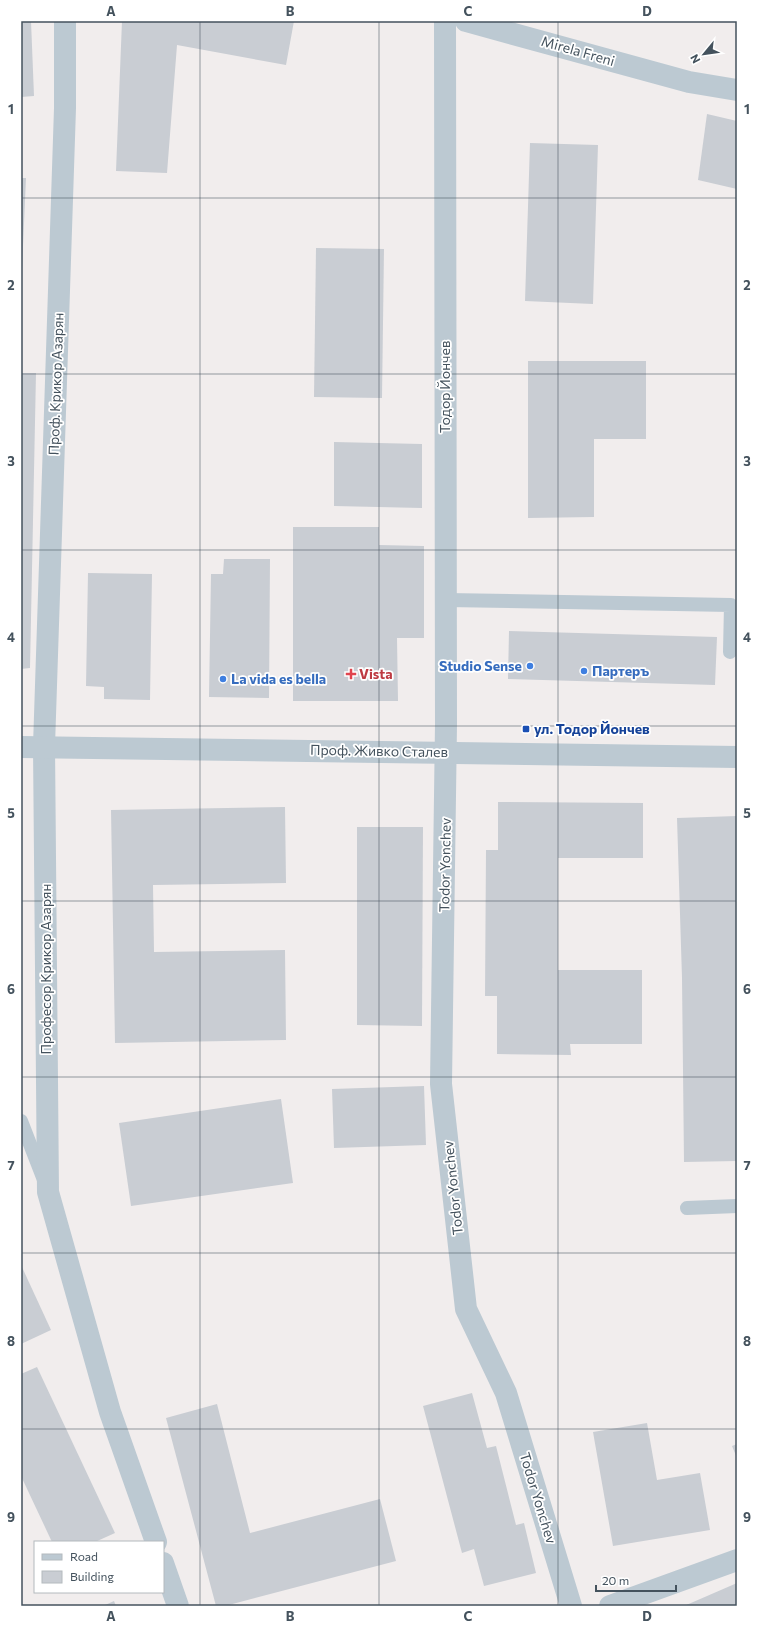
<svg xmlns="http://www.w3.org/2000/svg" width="758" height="1627" viewBox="0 0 758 1627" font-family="Commissioner,sans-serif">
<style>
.building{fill:#c9cdd3}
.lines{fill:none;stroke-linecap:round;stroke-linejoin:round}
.service{stroke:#bcc9d2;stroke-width:14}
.minor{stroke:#bcc9d2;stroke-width:22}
.tertiary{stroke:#bcc9d2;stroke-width:22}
.grid{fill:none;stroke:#44525d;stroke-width:1;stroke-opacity:0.55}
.shop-dot{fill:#3f7fe0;stroke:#fff;stroke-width:1.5}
.health-dot{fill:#e0444e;stroke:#fff;stroke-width:1.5}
.transit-dot{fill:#1a4fb4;stroke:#fff;stroke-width:1.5}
.labels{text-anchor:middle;stroke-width:3.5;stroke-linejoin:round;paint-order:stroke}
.street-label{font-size:14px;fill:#44525d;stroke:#fff}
.shop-label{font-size:14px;font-weight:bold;fill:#366cbe;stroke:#fff;text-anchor:start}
.health-label{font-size:14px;font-weight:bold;fill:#be3a42;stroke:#fff;text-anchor:start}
.transit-label{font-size:14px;font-weight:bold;fill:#164399;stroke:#fff;text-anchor:start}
.neatline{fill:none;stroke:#44525d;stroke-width:1.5}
.grid-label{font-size:13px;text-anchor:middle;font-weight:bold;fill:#44525d}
</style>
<rect width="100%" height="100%" fill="#f1eded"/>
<!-- building -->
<g class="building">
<path d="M21 21H31L34 96 21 97Z"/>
<path d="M122 21H294L286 65 177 45 167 173 116 171Z"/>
<path d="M707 114 737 121V189L698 180Z"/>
<path d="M530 143 598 145 593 304 525 301Z"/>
<path d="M21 178H26L22 269H21Z"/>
<path d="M316 248 384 249 382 398 314 397Z"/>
<path d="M528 361H646V439H594V517L528 518Z"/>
<path d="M21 373H36L30 668 21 669Z"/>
<path d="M334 442 422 444V508L334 506Z"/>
<path d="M293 527H379V545L424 546V638H397L398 701H293Z"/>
<path d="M224 559H270L269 698 209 697 211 574H223Z"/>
<path d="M88 573 152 574 150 700 104 699V687L86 686Z"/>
<path d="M509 631 717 637 715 685 508 679Z"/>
<path d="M498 802 643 803V858H558V970H642V1044H570L571 1055 497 1054V996H485L486 850H498Z"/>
<path d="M285 807 286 883 153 885 154 952 285 950 286 1040 115 1043 111 810Z"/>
<path d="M737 816V1161L684 1162 682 978 677 818Z"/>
<path d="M357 827H423L422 1026 357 1025Z"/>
<path d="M424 1086 426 1145 334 1148 332 1089Z"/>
<path d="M281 1099 293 1183 131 1206 119 1123Z"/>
<path d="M21 1265 51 1330 21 1344Z"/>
<path d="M37 1367 115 1533 95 1542H52L21 1476V1374Z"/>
<path d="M472 1393 487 1448 496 1446 516 1525 524 1523 536 1573 484 1586 474 1549 462 1553 423 1406Z"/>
<path d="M217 1404 250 1533 380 1499 396 1561 225 1606H216L166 1418Z"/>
<path d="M647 1423 657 1480 700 1473 710 1530 613 1546 593 1432Z"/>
<path d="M737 1444V1458L732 1446Z"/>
<path d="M737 1583V1606H684Z"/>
<path d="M114 1601 116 1606H103Z"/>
</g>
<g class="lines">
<!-- service -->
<g class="service">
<path d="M446 600 731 605 730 652"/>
<path d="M21 1121 44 1180"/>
<path d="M687 1208 737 1206"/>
</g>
<!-- minor -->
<g class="minor">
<path d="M65 21V108L44 746 48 1192 110 1412 156 1542"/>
<path d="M445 21 446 724 441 1084 466 1309 506 1393 571 1606"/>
<path d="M466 21 689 82 737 90"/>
<path d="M163 1563 178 1606"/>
<path d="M610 1606 737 1560"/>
</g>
<!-- tertiary -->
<path class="tertiary" d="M21 747 737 757"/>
</g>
<!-- grid -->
<path class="grid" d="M200 21V1606M379 21V1606M558 21V1606M21 198H737M21 374H737M21 550H737M21 726H737M21 901H737M21 1077H737M21 1253H737M21 1429H737"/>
<!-- markers -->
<g class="shop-dot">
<circle cx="530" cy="666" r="4"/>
<circle cx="584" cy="671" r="4"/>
<circle cx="223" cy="679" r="4"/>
</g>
<path class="health-dot" d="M349 668h4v4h4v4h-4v4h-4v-4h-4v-4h4z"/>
<rect class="transit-dot" x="522" y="725" width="8" height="8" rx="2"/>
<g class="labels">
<!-- street labels -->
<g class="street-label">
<text transform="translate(578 51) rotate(16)" y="5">Mirela Freni</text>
<text transform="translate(56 384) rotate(-88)" y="5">Проф. Крикор Азарян</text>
<text transform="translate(445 387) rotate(-90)" y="5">Тодор Йончев</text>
<text transform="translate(379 751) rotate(1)" y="5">Проф. Живко Сталев</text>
<text transform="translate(445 865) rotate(-89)" y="5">Todor Yonchev</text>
<text transform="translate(46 969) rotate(-90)" y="5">Професор Крикор Азарян</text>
<text transform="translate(453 1188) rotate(-96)" y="5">Todor Yonchev</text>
<text transform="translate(538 1498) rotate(73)" y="5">Todor Yonchev</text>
</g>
<!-- shop labels -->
<g class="shop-label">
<text x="522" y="671" text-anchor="end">Studio Sense</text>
<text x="592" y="676">Партеръ</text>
<text x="231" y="684">La vida es bella</text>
</g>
<!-- health labels -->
<g class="health-label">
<text x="359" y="679">Vista</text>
</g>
<!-- transit labels -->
<g class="transit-label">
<text x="534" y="734">ул. Тодор Йончев</text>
</g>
</g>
<!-- border -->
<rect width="758" height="1627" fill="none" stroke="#ffffff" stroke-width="44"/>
<!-- legend -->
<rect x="34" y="1541" width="130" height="52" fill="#ffffff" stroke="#b4babe"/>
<rect x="42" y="1554" width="20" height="6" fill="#bcc9d2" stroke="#b4babe"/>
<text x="70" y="1561" font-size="12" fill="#44525d">Road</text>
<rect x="42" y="1571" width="20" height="12" fill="#c9cdd3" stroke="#b4babe"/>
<text x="70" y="1581" font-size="12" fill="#44525d">Building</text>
<!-- north arrow -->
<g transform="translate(704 54) rotate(241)" stroke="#ffffff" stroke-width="3" paint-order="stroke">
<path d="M0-3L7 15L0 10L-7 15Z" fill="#44525d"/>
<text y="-6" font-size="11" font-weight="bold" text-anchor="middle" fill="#44525d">N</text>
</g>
<!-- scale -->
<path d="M596 1585v6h80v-6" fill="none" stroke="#44525d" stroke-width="2"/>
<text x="602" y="1585" font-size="12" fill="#44525d" stroke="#ffffff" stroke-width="3" paint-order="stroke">20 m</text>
<rect x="22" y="22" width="714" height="1583" class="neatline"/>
<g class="grid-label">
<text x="111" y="16">A</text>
<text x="290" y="16">B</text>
<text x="468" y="16">C</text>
<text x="647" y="16">D</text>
<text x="11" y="114">1</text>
<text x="747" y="114">1</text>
<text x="11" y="290">2</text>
<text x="747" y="290">2</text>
<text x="11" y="466">3</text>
<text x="747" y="466">3</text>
<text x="11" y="642">4</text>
<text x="747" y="642">4</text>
<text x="11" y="818">5</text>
<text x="747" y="818">5</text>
<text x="11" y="994">6</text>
<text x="747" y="994">6</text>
<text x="11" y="1170">7</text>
<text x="747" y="1170">7</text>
<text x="11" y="1346">8</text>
<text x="747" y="1346">8</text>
<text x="11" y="1522">9</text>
<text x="747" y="1522">9</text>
<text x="111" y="1621">A</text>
<text x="290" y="1621">B</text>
<text x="468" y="1621">C</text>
<text x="647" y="1621">D</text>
</g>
</svg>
